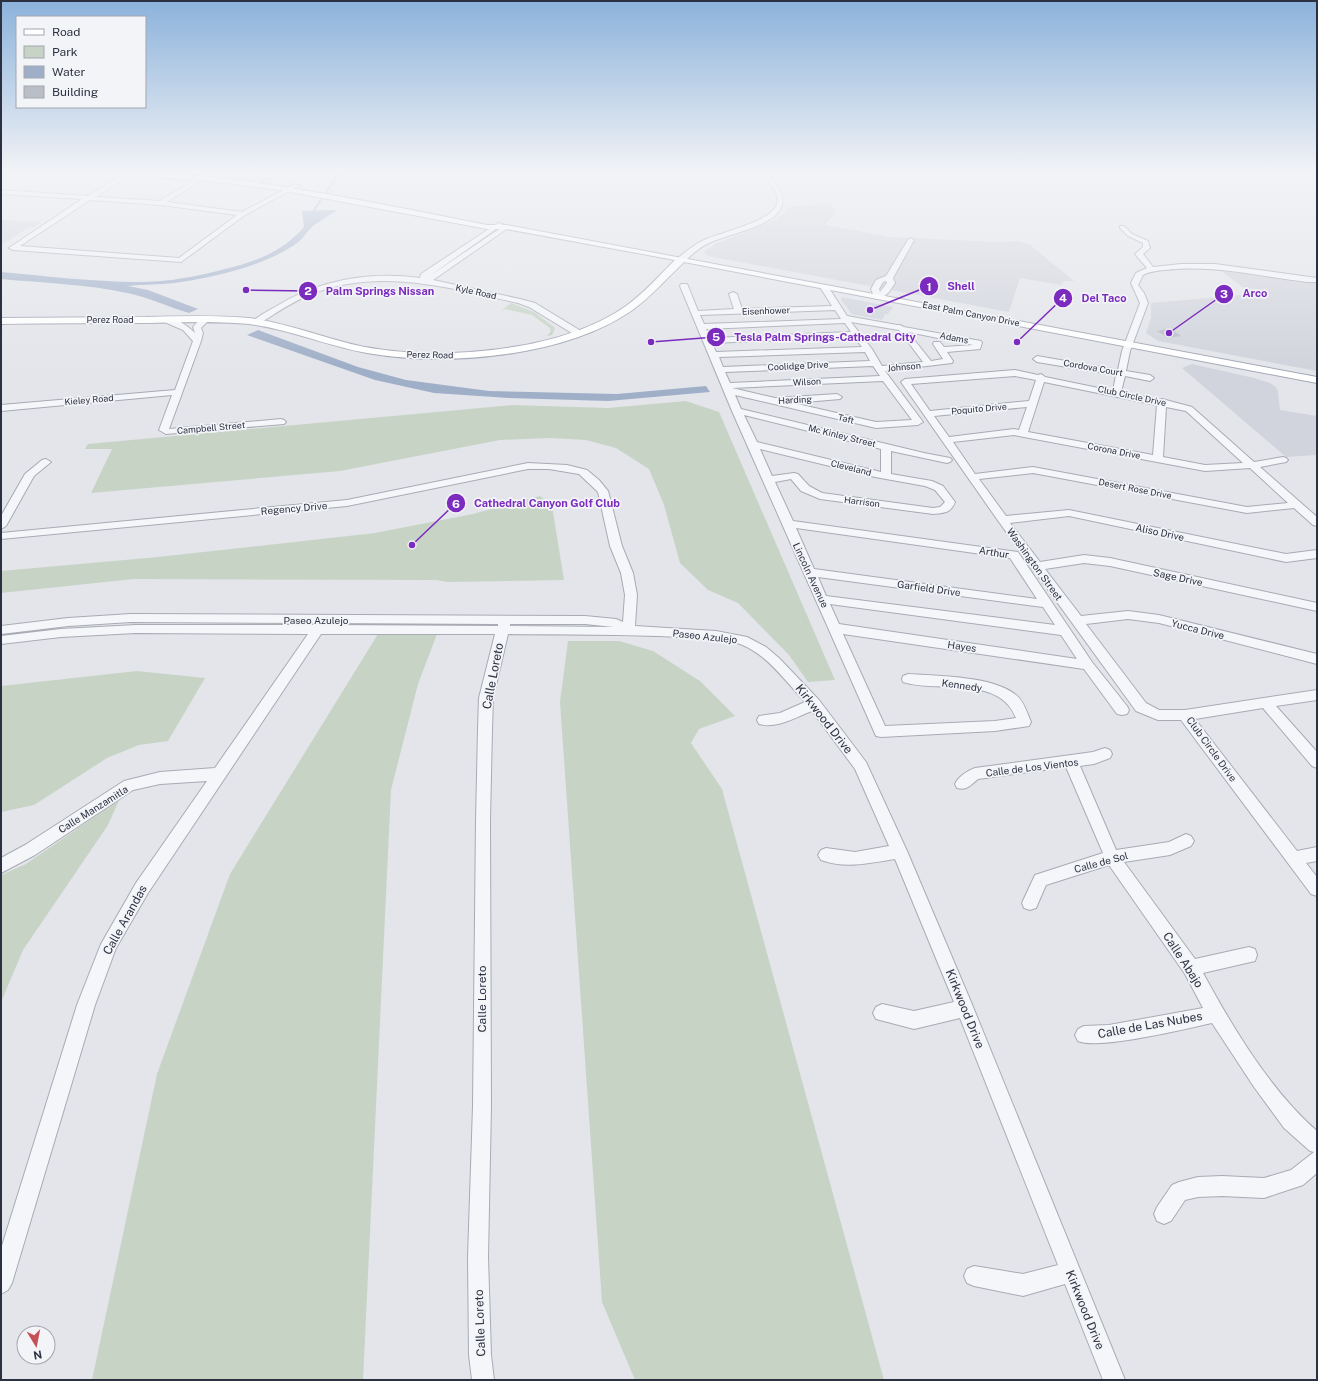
<svg xmlns="http://www.w3.org/2000/svg" width="1318" height="1381" viewBox="0 0 1318 1381" font-family="'Public Sans',sans-serif">
<style>
.built{fill:#d1d4dc}
.green{fill:#c7d4c5}
.water{fill:#a0afc8}
.lines{fill:none;stroke-linecap:round;stroke-linejoin:round}
.stream{stroke:#a0afc8;stroke-width:2}
.building{fill:#babec7}
.minor-casing{stroke:#a8abb4;stroke-width:2}
.major-casing{stroke:#a3a8b5;stroke-width:2}
.minor{fill:#f5f6f9;fill-rule:evenodd}
.major{fill:#fff;fill-rule:evenodd}
.labels{text-anchor:middle;stroke-width:3.5;stroke-linejoin:round;paint-order:stroke}
.far-street-label{font-size:9px;fill:#2c3141;stroke:#f3f4f8}
.street-label{font-size:10px;fill:#2c3141;stroke:#f3f4f8}
.near-street-label{font-size:12px;fill:#2c3141;stroke:#f3f4f8}
.leader{fill:none;stroke:#7b2cbf;stroke-width:1.5}
.callout-dot{fill:#7b2cbf;stroke:#f3f4f8;stroke-width:1.5}
.mark-label{font-size:12px;text-anchor:middle;font-weight:bold;fill:#fff}
.callout-label{font-size:11px;text-anchor:middle;font-weight:bold;fill:#7b2cbf;stroke:#f3f4f8;stroke-width:3.5;stroke-linejoin:round;paint-order:stroke}
</style>
<rect width="100%" height="100%" fill="#e3e5ea"/>
<!-- built -->
<g class="built">
<path d="M831 203 836 212 825 225 890 237 999 242 1018 241 1030 245 1074 281H1064L1061 285 1020 278 1009 312 708 256 704 252 715 244 773 221 783 214 789 207Z"/>
<path d="M1 220 42 222 34 227H30L1 245Z"/>
<path d="M1221 271 1246 273 1296 282 1317 283V371L1158 341 1146 333 1151 318V303L1252 294Z"/>
<path d="M842 297 893 307 888 314H885L882 320 852 314 841 300Z"/>
<path d="M1192 364 1254 378 1270 383 1276 387 1278 392 1280 410 1317 416V455L1286 457 1182 368Z"/>
</g>
<!-- green -->
<g class="green">
<path d="M511 303 534 312 555 328 552 335 547 336 551 331 550 328 532 315 505 309 501 311Z"/>
<path d="M686 401 719 412 835 680 808 682 789 655 738 603 708 590 680 563 664 505 649 469 616 448 586 440 550 438 500 440 340 471 91 493 112 449H85L88 444 513 405 608 408Z"/>
<path d="M540 496 552 506 564 580 448 582 436 580 134 579 1 593V571L158 557 375 533 473 514Z"/>
<path d="M378 634H437L418 684 391 790 363 1380H92L157 1074 230 874Z"/>
<path d="M568 641H619L653 651 700 681 735 716 699 729 691 743 722 789 884 1380H635L602 1302 560 702Z"/>
<path d="M137 671 205 678 168 741 139 745 107 758 34 805 1 812V686Z"/>
<path d="M119 800 108 825 23 950 1 1002V875L26 864Z"/>
</g>
<!-- water -->
<g class="water">
<path d="M337 210C329 216 319 221 312 227 305 234 301 241 293 246 257 268 215 277 174 283 159 285 143 284 128 286L148 290 198 309 189 313C168 307 148 297 127 293 86 284 43 283 1 279V272C44 276 88 281 132 282 163 283 195 277 225 269 257 261 282 252 304 227L302 211Z"/>
<path d="M258 330 358 367 406 380 489 391 617 394 706 386 710 392 608 401 509 398 434 393 375 380 247 335Z"/>
</g>
<g class="lines">
<!-- stream -->
<path class="stream" d="M312 213 339 173"/>
</g>
<!-- building -->
<path class="building" d="M1170 328 1181 336 1168 338 1157 331Z"/>
<g class="lines">
<!-- minor casing -->
<g class="minor-casing">
<g id="minor">
<path d="M126 173H133L96 197 160 201 205 173H212L167 202 242 212 295 184 300 185 245 215 181 262 13 250 9 248 82 199 1 194V190L88 196ZM90 200 161 205 237 215 179 258 20 246Z"/>
<path d="M268 173H275L254 185 249 184Z"/>
<path d="M760 173H766C815 221 742 228 709 243 700 247 692 254 685 261H679V257C687 251 695 244 704 240 721 232 771 222 777 204 781 191 767 181 760 173Z"/>
<path d="M498 223 503 224 428 277 504 226H508V228L433 280 520 299 535 303 581 331V335H575L529 307 518 303C450 288 379 267 312 294 293 301 276 313 259 324H253L252 322C258 316 268 311 275 307 319 280 369 271 420 278L421 274Z"/>
<path d="M1120 226H1124L1132 234 1148 241 1150 248 1143 254 1153 267 1181 264H1215L1317 278V282H1307C1263 277 1221 266 1176 269 1164 270 1153 270 1143 275L1138 285 1144 293 1148 303 1130 351 1126 371 1150 375 1154 378 1150 381 1125 376 1121 392 1159 400 1162 399 1192 407 1254 462 1283 457 1286 458 1288 460 1286 462 1260 467 1317 517V526L1313 525 1294 508 1247 513 1033 473 979 479 1006 516 1069 510 1286 554 1317 550V558L1286 562 1069 516 1010 523 1040 562 1084 555 1110 558 1317 603V611L1110 566 1084 563 1045 569 1081 616 1128 611 1159 615 1317 654V664L1159 623 1128 619 1086 624 1146 703 1159 710H1185L1317 690V700L1276 706 1317 752V768L1312 766 1263 708 1195 719 1297 851 1317 847V861L1306 863 1317 877V896L1311 894 1181 720H1158L1136 711 999 522 901 382 905 379 1015 370 1038 375 1041 374 1045 377 1113 391 1116 375 1037 362 1033 359 1037 356 1118 370 1122 351 1140 303 1131 283 1136 273 1147 268 1135 254 1143 247V243L1128 236 1120 228ZM1015 376 1036 380 1029 401 930 411 911 384ZM1044 382 1157 405 1153 455 1028 432ZM1027 407 1019 430 1014 429 949 437 934 416ZM1166 407 1186 411 1243 463 1205 465 1163 457ZM1014 435 1205 471 1250 468 1288 503 1247 507 1033 467 975 474 953 442Z"/>
<path d="M911 238 914 240 893 278 895 283 889 292 881 299H875L871 289 876 280 886 276 908 240ZM886 281 887 283 880 292 879 289 883 282Z"/>
<path d="M681 284H687L688 286 698 311 734 309 729 294 733 292 737 294 742 309 832 306 820 287 824 285H827L847 316 897 325H900L904 327 981 341 982 343 980 349 947 352 953 361 952 363 885 371 923 422 918 425 876 428 735 395 741 409 924 453 950 458 952 460 950 462 947 463 891 451V474L932 481 943 486 955 502C951 513 944 513 933 514L820 499 801 491 791 479 775 482 793 521 1018 552 1092 662 1127 706 1129 710 1127 714 1122 715 1117 714 1084 669 843 634 885 726 995 721 1016 718C1000 675 938 693 903 682L902 679 903 676 908 674C938 676 993 676 1016 695 1024 701 1027 713 1031 722L1029 726 995 731 881 737 876 736 732 411 680 286ZM835 310 841 319 704 324 700 315ZM851 322 899 330 923 362 882 366 872 349ZM845 323 851 332 710 338 706 329ZM908 332 973 345 944 347 940 342H934L933 344 943 359 931 361ZM854 337 862 347 716 352 712 343ZM865 352 870 361 723 367 719 357ZM873 366 880 376 730 383 725 372ZM883 381 912 420 876 422 793 403 840 399 842 397 837 394 775 398 732 388ZM744 415 881 449V472L757 442ZM760 449 875 477 925 486 935 490 945 502 940 507 933 508 822 493 809 486 798 474 794 473 772 476ZM796 528 1010 558 1037 599 814 569ZM818 577 1043 607 1055 625 826 596ZM830 604 1061 635 1077 659 839 624Z"/>
<path d="M162 317C173 315 188 326 195 333L193 327C196 323 201 318 206 317L210 319 201 328 203 333 201 341 169 429 281 419 284 420 286 422 284 424 166 434 159 430 172 395 1 411V405L175 390 193 341 183 330 162 321Z"/>
<path d="M46 459 51 462 34 476 6 526 1 529V516L25 474 42 460Z"/>
<path d="M528 463 567 465 587 470 599 480 608 491 622 546 633 573 637 595 635 626 716 631 747 637 766 647 779 658 819 700 866 762 907 851 971 1002 1125 1380H1103L1065 1284 1023 1296 974 1286 967 1283 964 1276 967 1269 974 1266 1023 1274 1058 1265 960 1018 914 1029 876 1019 873 1013 876 1007 882 1004 914 1011 954 1002 895 859C869 863 846 869 821 860L818 855 821 850 826 848 855 852 889 846 855 769 812 711C796 717 777 729 759 724L757 720 759 716 780 713 805 702C786 682 767 654 740 644 722 637 699 638 680 637 623 634 565 635 508 634L493 698 492 729 490 821 491 1106 488 1257 491 1355 494 1380H472L469 1355 468 1257 473 1106 476 821 478 729 479 698 495 634H321L148 893 116 948 95 1005 12 1283 8 1290 1 1294V1249L77 1005 101 944 136 883 207 781 160 784 133 790 35 855 1 873V858L25 845 124 781 160 772 215 768 308 634 136 633 61 637 1 644V636L61 629 136 625H314L316 623 131 622 68 626 1 634V626L68 618 131 614 585 616 616 619 623 622 625 595 621 573 610 546 598 492 579 474 549 469H528L347 506 1 539V533L347 500ZM328 623 498 624V626L327 625ZM510 624H585L614 627 510 626Z"/>
<path d="M1105 748 1110 750 1112 754 1110 758 1094 764 1080 766 1116 850 1169 842 1186 834 1191 836 1194 841 1191 846 1170 855 1124 862 1195 959 1249 947 1255 949 1257 955 1255 961 1203 973C1233 1028 1270 1090 1317 1131V1173L1303 1185 1264 1198 1222 1196 1198 1197 1185 1200 1171 1221 1164 1224 1157 1221 1154 1214 1157 1207 1172 1185 1179 1182 1198 1177 1222 1176 1264 1178 1291 1170 1314 1152 1310 1151 1284 1128 1254 1087 1212 1023C1185 1029 1099 1050 1078 1041L1075 1035 1078 1029 1084 1026 1109 1025 1203 1008 1185 974 1109 865 1046 885 1036 908 1030 910 1024 908 1022 903 1035 875 1103 853 1066 767 978 779C971 785 966 791 957 788L955 784C958 777 967 771 975 768L1093 752Z"/>
</g>
</g>
<!-- major casing -->
<g class="major-casing">
<path id="major" d="M113 173C146 169 194 175 228 179 315 190 401 208 487 225H506L1317 377V383L684 262C667 278 651 297 631 311 564 357 446 367 367 353 327 346 290 329 249 324 215 321 182 322 148 323 99 323 50 323 1 324V318C49 318 98 317 146 317 180 316 215 315 249 318 289 323 326 339 365 347 442 361 561 352 626 306 644 293 659 276 675 260L506 229H487L280 190 200 180 117 175Z"/>
</g>
<!-- minor -->
<use href="#minor" class="minor"/>
<!-- major -->
<use href="#major" class="major"/>
</g>
<!-- sky -->
<linearGradient id="sky" x2="0" y2="1"><stop stop-color="#8bb2db"/><stop offset="0.47" stop-color="#f2f3f6"/><stop offset="1" stop-color="#f2f3f6" stop-opacity="0"/></linearGradient>
<rect width="1318" height="366" fill="url(#sky)"/>
<g class="labels">
<!-- far-street labels -->
<g class="far-street-label">
<text transform="translate(476 292) rotate(12)" y="3">Kyle Road</text>
<text transform="translate(766 311) rotate(-2)" y="3">Eisenhower</text>
<text transform="translate(971 314) rotate(11)" y="3">East Palm Canyon Drive</text>
<text x="110" y="323">Perez Road</text>
<text transform="translate(954 338) rotate(11)" y="3">Adams</text>
<text transform="translate(430 355) rotate(1)" y="3">Perez Road</text>
<text transform="translate(798 366) rotate(-3)" y="3">Coolidge Drive</text>
<text transform="translate(904 367) rotate(-5)" y="3">Johnson</text>
<text transform="translate(1093 368) rotate(10)" y="3">Cordova Court</text>
<text transform="translate(807 382) rotate(-3)" y="3">Wilson</text>
<text transform="translate(1132 396) rotate(12)" y="3">Club Circle Drive</text>
<text transform="translate(89 400) rotate(-5)" y="3">Kieley Road</text>
<text transform="translate(795 400) rotate(-3)" y="3">Harding</text>
<text transform="translate(979 409) rotate(-5)" y="3">Poquito Drive</text>
<text transform="translate(846 419) rotate(14)" y="3">Taft</text>
<text transform="translate(211 428) rotate(-5)" y="3">Campbell Street</text>
<text transform="translate(842 436) rotate(14)" y="3">Mc Kinley Street</text>
<text transform="translate(1114 451) rotate(11)" y="3">Corona Drive</text>
<text transform="translate(851 468) rotate(14)" y="3">Cleveland</text>
<text transform="translate(1135 489) rotate(11)" y="3">Desert Rose Drive</text>
<text transform="translate(862 502) rotate(7)" y="3">Harrison</text>
</g>
<!-- street labels -->
<g class="street-label">
<text transform="translate(294 508) rotate(-5)" y="4">Regency Drive</text>
<text transform="translate(1160 532) rotate(12)" y="4">Aliso Drive</text>
<text transform="translate(994 552) rotate(9)" y="4">Arthur</text>
<text transform="translate(1035 564) rotate(54)" y="4">Washington Street</text>
<text transform="translate(811 575) rotate(65)" y="4">Lincoln Avenue</text>
<text transform="translate(1178 577) rotate(12)" y="4">Sage Drive</text>
<text transform="translate(929 588) rotate(8)" y="4">Garfield Drive</text>
<text x="316" y="624">Paseo Azulejo</text>
<text transform="translate(1198 629) rotate(14)" y="4">Yucca Drive</text>
<text transform="translate(705 636) rotate(6)" y="4">Paseo Azulejo</text>
<text transform="translate(962 646) rotate(8)" y="4">Hayes</text>
<text transform="translate(962 685) rotate(8)" y="4">Kennedy</text>
<text transform="translate(1212 749) rotate(54)" y="4">Club Circle Drive</text>
<text transform="translate(1032 767) rotate(-7)" y="4">Calle de Los Vientos</text>
<text transform="translate(93 809) rotate(-32)" y="4">Calle Manzamitla</text>
<text transform="translate(1101 862) rotate(-15)" y="4">Calle de Sol</text>
</g>
<!-- near-street labels -->
<g class="near-street-label">
<text transform="translate(493 676) rotate(-79)" y="4">Calle Loreto</text>
<text transform="translate(824 719) rotate(52)" y="4">Kirkwood Drive</text>
<text transform="translate(125 920) rotate(-61)" y="4">Calle Arandas</text>
<text transform="translate(1183 960) rotate(57)" y="4">Calle Abajo</text>
<text transform="translate(482 999) rotate(-90)" y="4">Calle Loreto</text>
<text transform="translate(965 1009) rotate(68)" y="4">Kirkwood Drive</text>
<text transform="translate(1150 1025) rotate(-10)" y="4">Calle de Las Nubes</text>
<text transform="translate(1085 1310) rotate(68)" y="4">Kirkwood Drive</text>
<text transform="translate(480 1323) rotate(-92)" y="4">Calle Loreto</text>
</g>
</g>
<!-- callouts -->
<path class="leader" d="M870 310L929 286M246 290L308 291M1169 333L1224 294M1017 342L1063 298M651 342L716 337M412 545L456 503"/>
<g class="callout-dot">
<circle cx="870" cy="310" r="4"/>
<circle cx="246" cy="290" r="4"/>
<circle cx="1169" cy="333" r="4"/>
<circle cx="1017" cy="342" r="4"/>
<circle cx="651" cy="342" r="4"/>
<circle cx="412" cy="545" r="4"/>
<circle cx="929" cy="286" r="10"/>
<circle cx="308" cy="291" r="10"/>
<circle cx="1224" cy="294" r="10"/>
<circle cx="1063" cy="298" r="10"/>
<circle cx="716" cy="337" r="10"/>
<circle cx="456" cy="503" r="10"/>
</g>
<g class="mark-label">
<text x="929" y="291">1</text>
<text x="308" y="295">2</text>
<text x="1224" y="298">3</text>
<text x="1063" y="302">4</text>
<text x="716" y="341">5</text>
<text x="456" y="508">6</text>
</g>
<g class="callout-label">
<text x="961" y="290">Shell</text>
<text x="380" y="295">Palm Springs Nissan</text>
<text x="1255" y="297">Arco</text>
<text x="1104" y="302">Del Taco</text>
<text x="825" y="341">Tesla Palm Springs-Cathedral City</text>
<text x="547" y="507">Cathedral Canyon Golf Club</text>
</g>
<!-- border -->
<rect width="1318" height="1381" fill="none" stroke="#2c3141" stroke-width="4"/>
<!-- legend -->
<rect x="16" y="16" width="130" height="92" fill="#f3f4f8" stroke="#a3a6af"/>
<rect x="24" y="29" width="20" height="6" fill="#ffffff" stroke="#a3a6af"/>
<text x="52" y="36" font-size="12" fill="#2c3141">Road</text>
<rect x="24" y="46" width="20" height="12" fill="#c7d4c5" stroke="#a3a6af"/>
<text x="52" y="56" font-size="12" fill="#2c3141">Park</text>
<rect x="24" y="66" width="20" height="12" fill="#a0afc8" stroke="#a3a6af"/>
<text x="52" y="76" font-size="12" fill="#2c3141">Water</text>
<rect x="24" y="86" width="20" height="12" fill="#babec7" stroke="#a3a6af"/>
<text x="52" y="96" font-size="12" fill="#2c3141">Building</text>
<!-- north arrow -->
<g transform="translate(36 1345) rotate(170)"><circle r="19" fill="#f3f4f8" stroke="#a3a6af"/>
<path d="M0-3L7 15L0 10L-7 15Z" fill="#c75056"/>
<text y="-6" font-size="11" font-weight="bold" text-anchor="middle" fill="#2c3141">N</text>
</g>
</svg>
